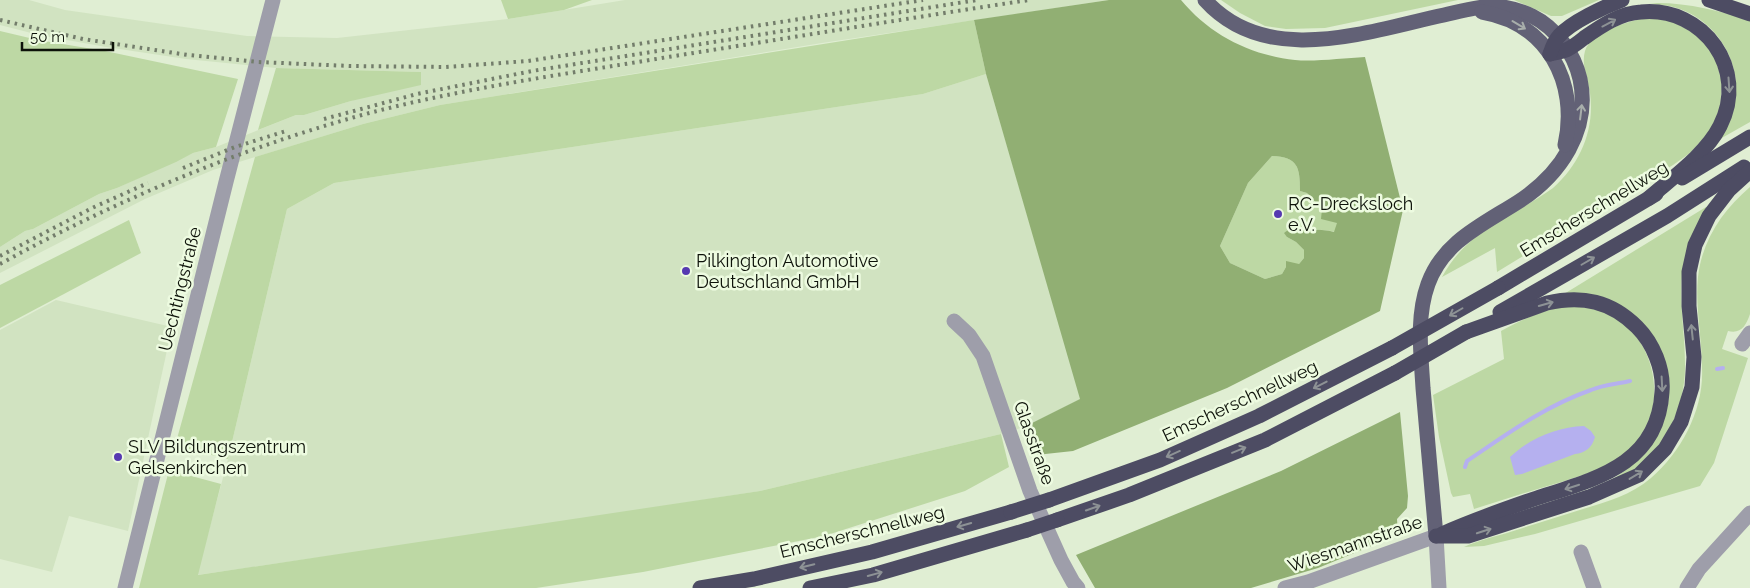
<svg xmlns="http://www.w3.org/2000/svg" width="1750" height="588" viewBox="0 0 1750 588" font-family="Raleway,sans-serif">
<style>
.built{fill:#d1e3c1}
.green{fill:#bdd8a4}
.forest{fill:#91af73;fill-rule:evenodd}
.water{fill:#b5b0ef}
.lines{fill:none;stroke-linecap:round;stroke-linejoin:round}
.stream{stroke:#b5b0ef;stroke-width:4}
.minor{stroke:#9e9eaa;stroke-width:15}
.major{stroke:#626176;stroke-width:15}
.highway{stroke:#4d4c63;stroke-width:15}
.rail{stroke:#737d6b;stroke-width:4;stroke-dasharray:2.5 5;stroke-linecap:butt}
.highway-bridge{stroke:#4d4c63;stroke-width:15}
.oneway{stroke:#8d9295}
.oneway2{stroke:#a8aeab}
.poi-dot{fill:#5639b1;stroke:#edfbe0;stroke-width:2}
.labels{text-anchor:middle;stroke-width:5;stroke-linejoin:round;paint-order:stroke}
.poi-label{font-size:18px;fill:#0d1209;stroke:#edfbe0;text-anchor:start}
.street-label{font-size:18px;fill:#0d1209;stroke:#edfbe0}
</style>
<rect width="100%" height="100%" fill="#e0eed3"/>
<!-- built -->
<g class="built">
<path d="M0 0H29L65 10 247 36 337 38 508 19 625 0H1109L822 43 440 105 363 124 213 170 145 199 0 273V247L25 231 33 229 99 194 117 188 193 153 216 147 296 115H304L351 101 421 72 276 68 186 59 106 47 39 35 0 25Z"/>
<path d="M986 74 1081 399 1024 427 1001 434 760 491 537 526 197 575 228 459 287 209 334 183 923 94Z"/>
<path d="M56 300 172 327 128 531 69 516 52 572 0 559V330Z"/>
</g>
<!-- green -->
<g class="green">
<path d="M501 0H592L564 10 508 19Z"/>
<path d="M1221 0H1458L1325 28 1286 29 1265 26 1240 13Z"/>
<path d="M1514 0H1599L1562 16H1551Z"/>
<path d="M1657 3C1690 3 1719 11 1750 20V122L1720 139C1725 129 1732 118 1734 107 1744 66 1719 23 1680 9 1670 5 1660 5 1649 4Z"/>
<path d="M1647 18 1670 20 1697 35 1715 57 1722 82 1720 108 1715 124 1704 138 1690 153 1673 165 1497 272 1495 248 1442 277C1468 229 1511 218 1553 188 1580 164 1595 130 1590 93 1588 79 1581 65 1585 51 1590 33 1630 20 1647 18Z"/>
<path d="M974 20 986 74 923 94 334 183 287 209 228 459 175 446 255 157 363 124 440 105Z"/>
<path d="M0 31 38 40 105 51 238 79 216 147 193 153 176 162 117 188 99 194 33 229 25 231 0 247Z"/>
<path d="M276 68 421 72V85L351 101 304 115H296L258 130Z"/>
<path d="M1272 156C1298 157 1300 167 1300 191L1307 193 1338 222 1335 232C1319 228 1304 231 1288 230L1287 237 1296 242 1304 250V258L1299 264 1286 267 1282 274 1265 279 1230 263 1220 246 1248 183Z"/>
<path d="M1750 187V314C1746 326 1741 334 1728 331L1722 349 1748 358 1714 463 1700 486 1535 534 1484 546 1464 547C1477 541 1493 537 1507 533 1532 525 1558 517 1583 509 1607 502 1631 495 1651 478 1682 451 1704 409 1702 368 1702 337 1695 307 1698 277 1702 240 1723 210 1750 187Z"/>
<path d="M1706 207 1707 209C1701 223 1695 237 1690 251 1687 258 1683 266 1682 273 1679 303 1685 334 1685 364 1686 405 1665 454 1628 474 1620 479 1611 481 1603 485L1622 473 1646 453 1661 427 1668 405 1669 389 1646 327 1564 294Z"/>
<path d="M129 220 141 253 0 328V285Z"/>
<path d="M1568 306C1580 307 1594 307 1605 312 1662 336 1672 422 1622 457 1603 470 1579 476 1558 483 1530 491 1502 500 1474 509L1470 494 1453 497 1451 493 1439 437 1433 395 1504 359 1501 331C1524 319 1541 310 1568 306Z"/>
<path d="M1001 434 1009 467 965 491 824 536 643 572 536 588H139L169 470 221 484 198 575 760 491Z"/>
</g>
<!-- forest -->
<g class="forest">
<path d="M1109 0H1181C1210 35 1250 55 1295 60 1314 62 1344 58 1365 57L1403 210 1380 311 1227 388 1073 451 1036 455 1024 427 1080 399 986 74 974 20ZM1272 156C1298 157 1300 167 1300 191L1307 193 1322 209 1321 219 1337 223 1334 232C1319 228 1304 231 1288 230L1284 233 1287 237 1296 242 1304 250V258L1299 264 1286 261V267L1282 274 1265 279 1230 263 1220 246 1248 183Z"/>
<path d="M1400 412 1408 496 1407 508 1397 519 1398 535 1318 568 1251 588H1095L1076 555 1281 471Z"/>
</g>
<!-- water -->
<path class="water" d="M1584 426 1591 431 1595 437C1592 448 1585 453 1575 454L1522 474 1515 475 1510 457C1530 438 1557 427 1584 426Z"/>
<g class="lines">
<!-- stream -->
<g class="stream">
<path d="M1717 369 1723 368"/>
<path d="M1465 467 1467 461C1507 434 1545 406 1591 390 1603 385 1617 384 1630 381"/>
</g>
<!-- minor -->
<g class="minor">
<path d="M954 321 969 335 983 356 1030 491 1061 560 1073 582 1078 588"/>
<path d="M1742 344 1750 333"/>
<path d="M1581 552 1594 588"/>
<path d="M125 588 226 182 273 0"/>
<path d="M1285 588 1308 582 1436 536 1439 588"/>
<path d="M1687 588 1699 569 1750 513"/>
</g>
<!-- major -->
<g class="major">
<path d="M1205 0C1267 69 1368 31 1444 15 1479 7 1498 0 1532 16 1556 28 1574 53 1580 79 1591 130 1560 175 1518 202 1482 225 1443 242 1428 284 1416 317 1421 354 1423 388 1427 438 1432 487 1436 536"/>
<path d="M1482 12C1547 23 1579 82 1565 145"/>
</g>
<!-- highway -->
<g class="highway">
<path d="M1709 0 1750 14"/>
<path d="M1550 54C1556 52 1563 52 1568 49 1574 46 1579 42 1584 38 1601 26 1620 13 1641 12 1704 6 1749 70 1720 126 1706 154 1672 178 1649 198"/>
<path d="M1550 54C1552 48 1555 40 1559 36 1571 22 1604 7 1622 0"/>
<path d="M1682 178 1750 137"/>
<path d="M1498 288 1656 194"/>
<path d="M1500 312 1667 216 1744 167"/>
<path d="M1049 500 1160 460 1259 416 1392 348"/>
<path d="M1057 520 1129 495 1265 440 1395 373"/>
<path d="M1442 534C1473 520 1505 509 1537 498 1595 479 1658 465 1662 392 1664 369 1653 343 1637 327 1611 301 1582 295 1547 303L1466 332"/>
<path d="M1436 536H1468L1589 497 1639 475 1665 449 1681 422 1692 387 1694 357 1689 306V272L1695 245 1709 216 1729 190 1750 171"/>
<path d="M700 588 754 579 872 552 1011 512"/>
<path d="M810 588 873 575 1027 530"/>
</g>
<!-- rail -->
<g class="rail">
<path d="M0 20 83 39 188 55 258 62 350 66 446 67 528 61 923 0"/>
<path d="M324 119 417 94 532 71 977 0"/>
<path d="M183 168 235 147 286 131"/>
<path d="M0 256 92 208 148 183"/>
<path d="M0 264C115 201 236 150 362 115 462 88 566 74 668 57 789 38 909 18 1029 0"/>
</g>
<!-- highway-bridge -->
<g class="highway-bridge">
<path d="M1392 348 1498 288"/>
<path d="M1395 373 1466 332"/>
<path d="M1011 512 1049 500"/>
<path d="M1027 530 1057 520"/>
</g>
</g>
<!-- one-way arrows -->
<defs><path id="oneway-shaft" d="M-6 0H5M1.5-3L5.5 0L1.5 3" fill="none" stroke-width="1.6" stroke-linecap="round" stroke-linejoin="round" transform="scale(1.25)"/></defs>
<g class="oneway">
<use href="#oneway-shaft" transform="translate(1609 23) rotate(-28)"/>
<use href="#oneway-shaft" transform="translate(1729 85) rotate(86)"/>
<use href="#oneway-shaft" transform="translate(1588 261) rotate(-30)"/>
<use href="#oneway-shaft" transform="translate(1546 304) rotate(-16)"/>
<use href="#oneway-shaft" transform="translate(1456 312) rotate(150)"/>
<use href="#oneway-shaft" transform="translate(1692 332) rotate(-96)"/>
<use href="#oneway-shaft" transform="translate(1662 384) rotate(87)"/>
<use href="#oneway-shaft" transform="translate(1320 385) rotate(153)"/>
<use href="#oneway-shaft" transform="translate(1239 450) rotate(-22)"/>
<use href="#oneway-shaft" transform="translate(1173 454) rotate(156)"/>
<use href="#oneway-shaft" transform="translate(1636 475) rotate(-31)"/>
<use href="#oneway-shaft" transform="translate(1572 487) rotate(162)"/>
<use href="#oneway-shaft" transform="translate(1093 508) rotate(-19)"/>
<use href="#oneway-shaft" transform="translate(964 525) rotate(164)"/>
<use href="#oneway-shaft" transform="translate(1484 531) rotate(-18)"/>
<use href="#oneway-shaft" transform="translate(807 566) rotate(167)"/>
<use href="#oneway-shaft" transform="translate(875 574) rotate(-15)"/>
</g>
<g class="oneway2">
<use href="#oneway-shaft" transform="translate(1519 25) rotate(31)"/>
<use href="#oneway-shaft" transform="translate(1581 112) rotate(-83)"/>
</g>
<!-- markers -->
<g class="poi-dot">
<circle cx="1278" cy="214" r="5"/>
<circle cx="686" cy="271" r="5"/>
<circle cx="118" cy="457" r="5"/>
</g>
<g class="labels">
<!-- poi labels -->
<g class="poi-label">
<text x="1288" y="210">RC-Drecksloch<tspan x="1288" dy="21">e.V.</tspan></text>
<text x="696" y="267">Pilkington Automotive<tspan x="696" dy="21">Deutschland GmbH</tspan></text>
<text x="128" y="453">SLV Bildungszentrum<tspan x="128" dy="21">Gelsenkirchen</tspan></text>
</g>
<!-- street labels -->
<g class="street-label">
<text transform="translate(1594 209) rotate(-31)" y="6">Emscherschnellweg</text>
<text transform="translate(180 289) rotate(-76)" y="6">Uechtingstraße</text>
<text transform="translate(1240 401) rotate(-25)" y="6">Emscherschnellweg</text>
<text transform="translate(1034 443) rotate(70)" y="6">Glasstraße</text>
<text transform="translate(862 532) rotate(-14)" y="6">Emscherschnellweg</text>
<text transform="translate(1355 544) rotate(-19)" y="6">Wiesmannstraße</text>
</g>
</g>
<!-- scale -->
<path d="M22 42v8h91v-8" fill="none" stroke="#0d1209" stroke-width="2.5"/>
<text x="30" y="42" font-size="15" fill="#0d1209" stroke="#edfbe0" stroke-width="4" paint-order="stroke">50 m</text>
</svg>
